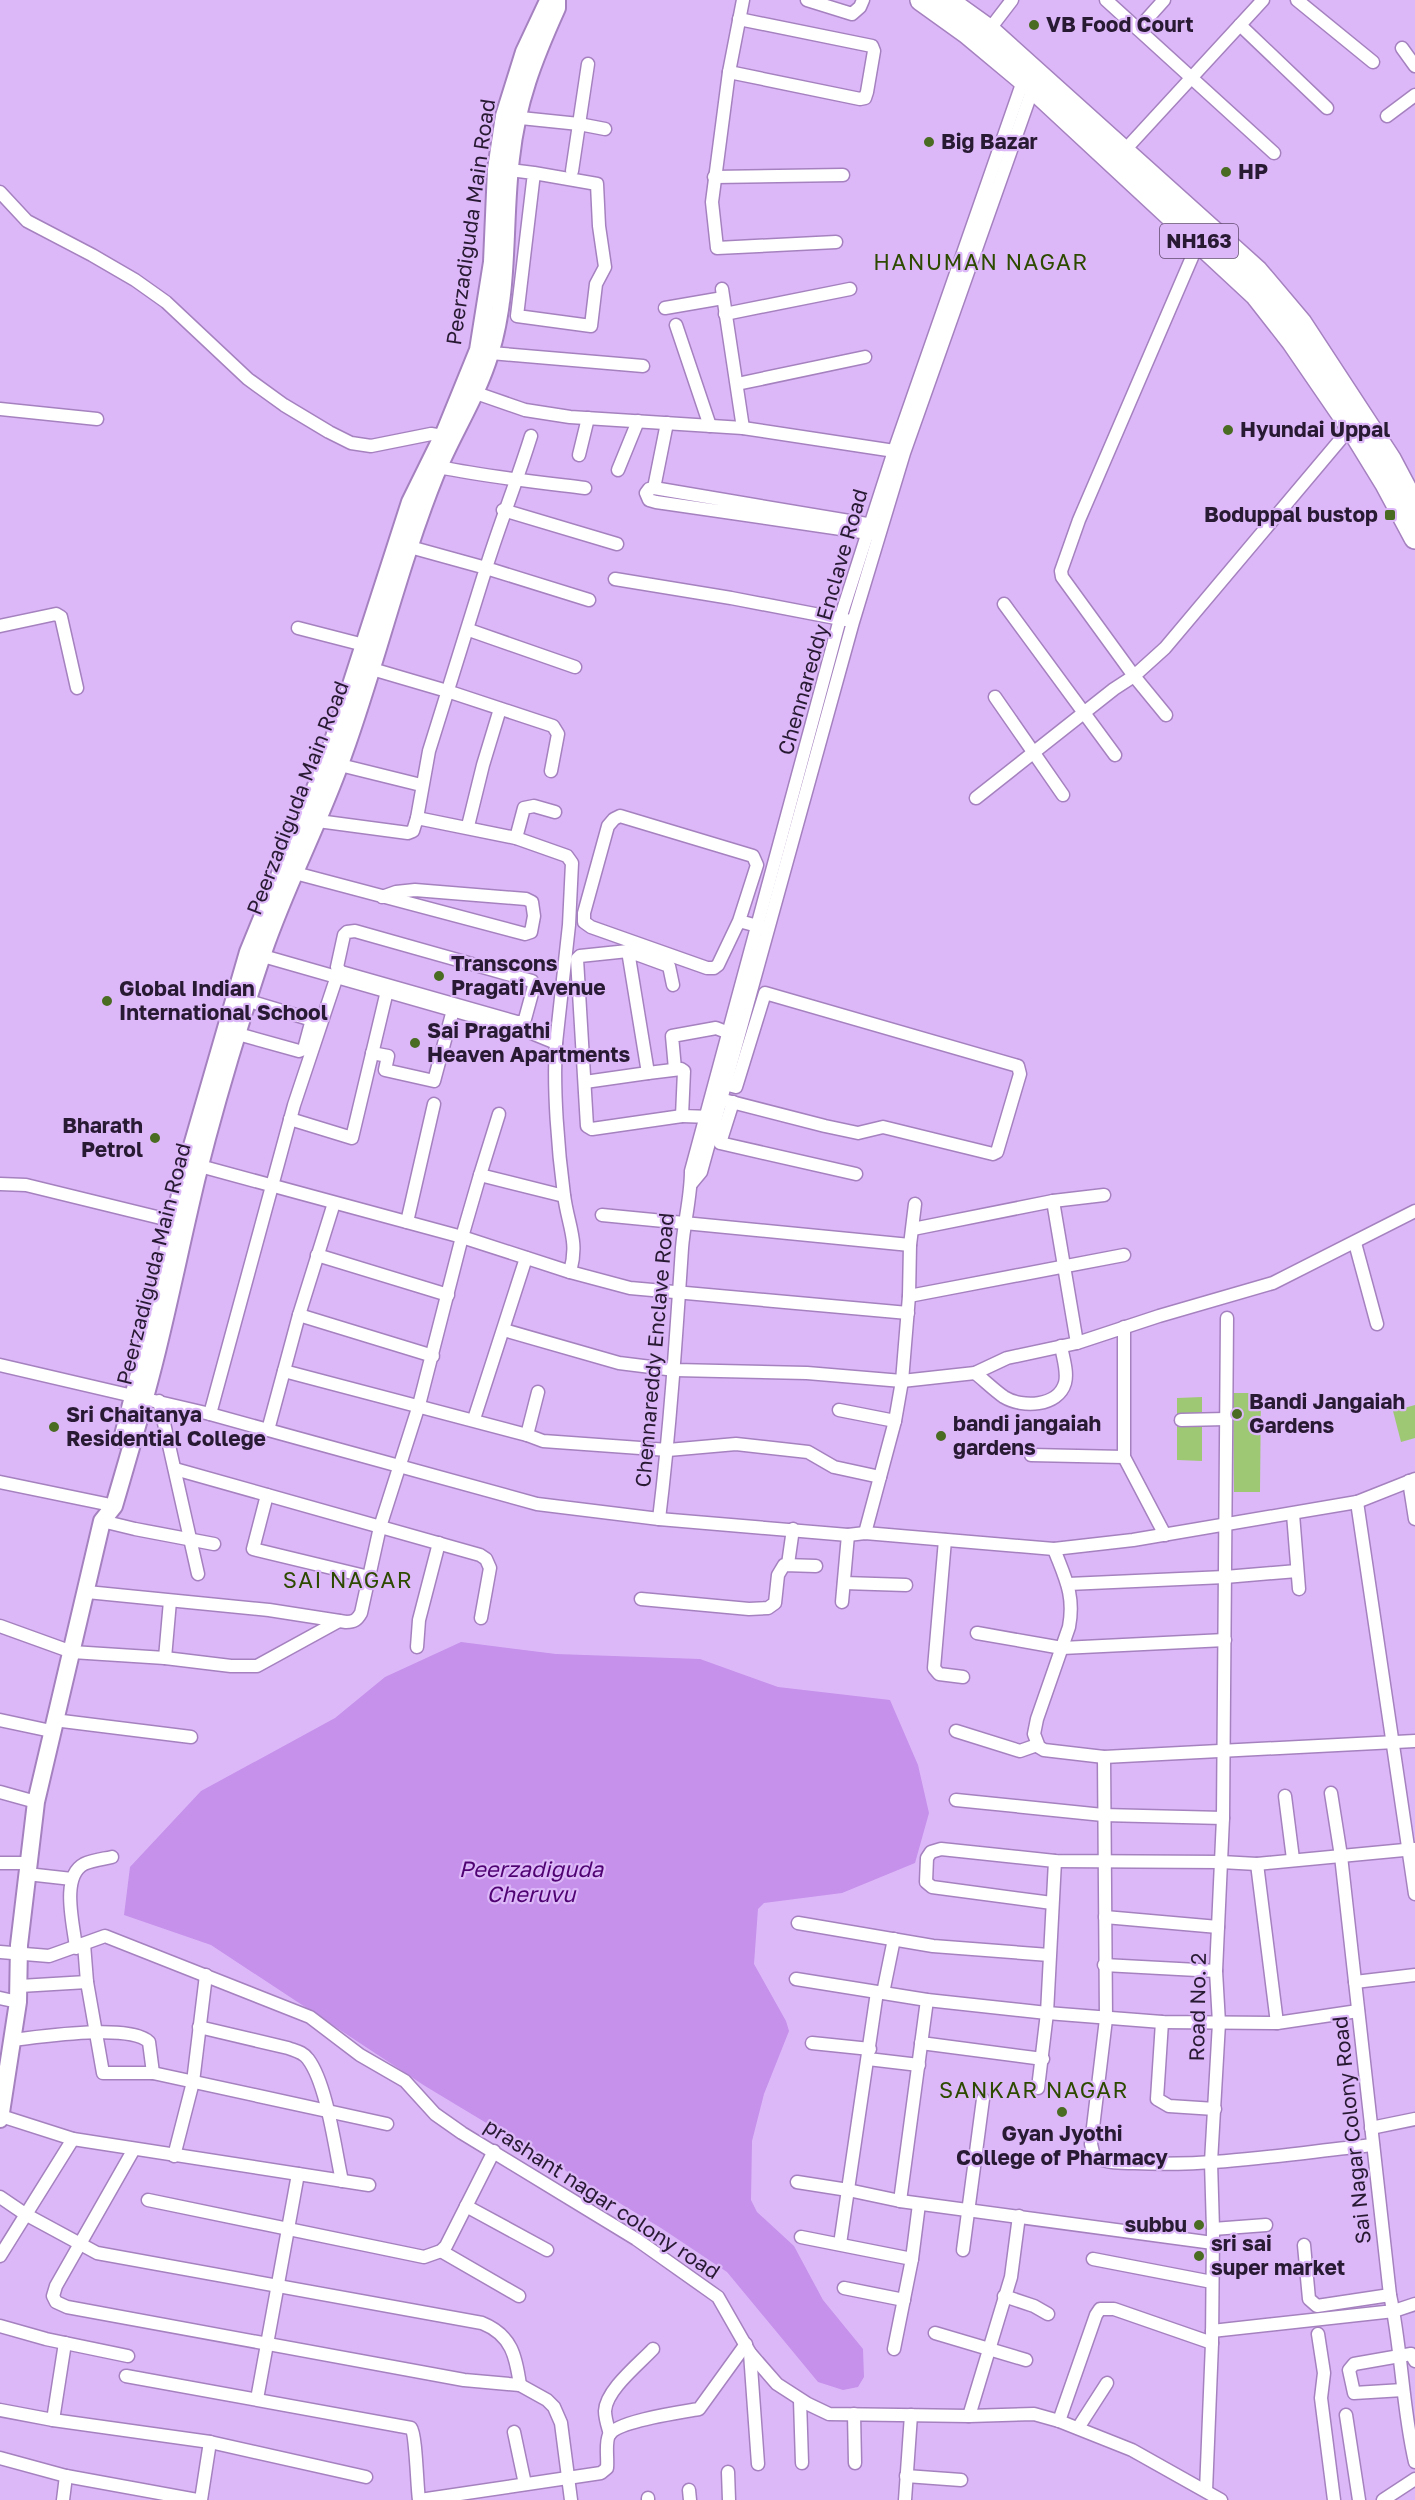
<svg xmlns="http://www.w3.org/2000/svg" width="1415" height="2500" viewBox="0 0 1415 2500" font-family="'Golos Text',sans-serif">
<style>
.green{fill:#9fc875}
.water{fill:#c591ea}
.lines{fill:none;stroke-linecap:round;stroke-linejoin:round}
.minor-casing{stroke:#a582bf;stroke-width:15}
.tertiary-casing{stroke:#a582bf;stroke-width:20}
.trunk-casing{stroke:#a582bf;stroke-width:24}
.minor{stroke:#fff;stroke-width:12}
.tertiary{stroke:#fff;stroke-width:16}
.trunk{stroke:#fff;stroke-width:21}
.poi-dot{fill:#4a6b22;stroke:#ddb8f9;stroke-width:2}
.labels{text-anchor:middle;stroke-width:4.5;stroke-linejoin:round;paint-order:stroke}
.shield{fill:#ddb8f9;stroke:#5f496e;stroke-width:1.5}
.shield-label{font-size:20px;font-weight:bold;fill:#291a33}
.poi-label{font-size:21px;font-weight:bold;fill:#291a33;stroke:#ddb8f9;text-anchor:start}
.street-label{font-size:21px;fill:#291a33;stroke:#ddb8f9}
.neighbourhood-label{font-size:22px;letter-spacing:1.5px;fill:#2d4a00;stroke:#ddb8f9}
.water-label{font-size:22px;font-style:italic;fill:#4f0272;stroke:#ddb8f9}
</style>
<rect width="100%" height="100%" fill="#ddb8f9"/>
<!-- green -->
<g class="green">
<path d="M1233 1393H1261L1260 1492H1234Z"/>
<path d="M1202 1397V1461L1177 1460V1398Z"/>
<path d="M1415 1405V1438L1401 1442 1393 1411Z"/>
</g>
<!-- water -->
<path class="water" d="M461 1642 556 1654 700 1659 778 1687 890 1700 918 1765 929 1813 915 1863 842 1893 764 1903 758 1909 754 1964 786 2021 789 2031 764 2094 752 2141 751 2200 757 2212 794 2246 823 2300 863 2349 864 2377 858 2387 843 2390 818 2382 727 2272 661 2228 425 2086 211 1945 124 1915 130 1867 201 1791 335 1718 385 1677Z"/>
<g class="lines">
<!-- minor casing -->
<g class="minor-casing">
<g id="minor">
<path d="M743 0 729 72 712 202 717 248 836 242"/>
<path d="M807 0 852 14 860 7 863 0"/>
<path d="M1106 0 1274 153"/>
<path d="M1297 0 1373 62"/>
<path d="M1240 25 1327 108"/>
<path d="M1138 29 1164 0"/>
<path d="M989 30 1012 0"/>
<path d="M1402 48 1415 66"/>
<path d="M729 72 860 99 865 98 867 92 874 51 872 46 739 19"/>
<path d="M1387 116 1415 95"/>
<path d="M511 117 579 124 605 129"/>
<path d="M1124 151 1263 0"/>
<path d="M510 170 534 173 517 316 591 326 596 284 605 267 599 226 597 184 534 173"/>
<path d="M572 171 588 64"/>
<path d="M714 177 843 175"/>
<path d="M0 192 27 221 92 255 135 280 166 302 248 379 284 405 329 432 351 443 371 446 431 434 443 436"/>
<path d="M722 289 743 428"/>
<path d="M665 308 723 298"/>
<path d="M725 314 850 289"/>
<path d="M676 325 710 426"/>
<path d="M491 353 643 366"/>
<path d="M737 384 865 357"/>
<path d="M476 393 525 410 570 417 743 428 901 452"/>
<path d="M0 409 97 419"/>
<path d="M531 436C517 481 500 523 486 568L589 600"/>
<path d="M579 455 588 418"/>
<path d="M439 467C488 477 536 482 585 488"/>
<path d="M618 470 638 421"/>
<path d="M654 488 667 423"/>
<path d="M503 510 617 544"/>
<path d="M875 534 656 502 649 500 646 493 649 489 654 488 879 526"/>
<path d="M410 547 486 568 429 751 417 818"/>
<path d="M615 579 731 598 846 620"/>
<path d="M1004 604 1115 755"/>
<path d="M0 626 56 614 61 617 77 688"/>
<path d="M298 628 364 645"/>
<path d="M469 630 575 667"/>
<path d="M372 669 447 691 553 726 558 734 551 771"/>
<path d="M995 697 1063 795"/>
<path d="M1166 715 1134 676 1062 577 1061 571 1079 520 1199 241"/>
<path d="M340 765 421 785"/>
<path d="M976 798 1114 689 1134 676 1165 648 1351 427"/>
<path d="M318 821 408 833 413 831 417 818 516 838 567 856 572 863 569 925 556 1043"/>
<path d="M468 826 483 765 500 709"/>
<path d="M516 838 524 808 534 806 555 812"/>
<path d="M295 873 525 934 531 932 534 916 532 902 526 899 415 890 396 892 382 897"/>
<path d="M739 921 718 965 714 968H707L591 927 584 922V913L608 826 614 819 620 816 753 856 757 865 739 921 765 928"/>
<path d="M355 931 532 981 534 986 525 1019 523 1022H517L341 972 337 967 344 935 347 932Z"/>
<path d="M628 951 580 956 577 959 587 1126 592 1129 682 1116"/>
<path d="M256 954 529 1032 556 1043C553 1088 558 1150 564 1195 568 1226 579 1241 570 1272"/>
<path d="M673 985 669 966 628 951 648 1073 681 1069 684 1071 682 1116 712 1117"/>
<path d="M238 1034 299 1051 304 1049 311 1023 309 1019 249 1001"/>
<path d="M372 1053 388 1056 385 1070 434 1081 453 1010"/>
<path d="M675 1069 672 1036 716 1028 729 1033"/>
<path d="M585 1082 648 1073"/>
<path d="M712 1097 825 1126 858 1133 883 1127 993 1154 997 1152 1020 1074 1018 1066 765 993 736 1087 717 1082"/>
<path d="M733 1102 720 1143 856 1174"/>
<path d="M290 1119 352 1138 387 991"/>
<path d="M200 1166 462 1237 570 1272 630 1288 908 1313"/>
<path d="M480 1175 499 1114"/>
<path d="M0 1184 26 1185 173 1221"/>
<path d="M691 1184 701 1172 853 622 904 453 1033 88"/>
<path d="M602 1215 910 1245"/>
<path d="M407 1222 434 1104"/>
<path d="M913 1229 1053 1201 1104 1195"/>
<path d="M1355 1243 1377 1324"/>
<path d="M317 1255 448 1295"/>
<path d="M909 1296 1124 1255"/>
<path d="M299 1315 433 1356"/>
<path d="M1124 1327V1457L1165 1535"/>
<path d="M504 1330 619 1363 675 1370 807 1373 902 1381 975 1373 1007 1358 1077 1343 1053 1201"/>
<path d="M1077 1343 1159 1316 1273 1283 1415 1211"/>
<path d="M0 1365 210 1414 537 1504 659 1519 848 1535 865 1533 1054 1549 1133 1540 1357 1502 1415 1479"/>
<path d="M284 1371 527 1435 538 1392"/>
<path d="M975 1373C985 1381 994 1390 1004 1397 1022 1408 1058 1407 1065 1383 1068 1372 1063 1358 1061 1346"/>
<path d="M159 1401 198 1574"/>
<path d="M839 1410 895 1421"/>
<path d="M210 1414 294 1105 337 976"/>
<path d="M474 1419 526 1258"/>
<path d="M1181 1420 1226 1419"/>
<path d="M268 1430 299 1315 334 1203"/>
<path d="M527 1435 543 1441 668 1450 736 1444 808 1452 834 1467 880 1477"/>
<path d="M1031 1455 1124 1457"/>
<path d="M175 1469 480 1555 486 1559 490 1568 481 1618"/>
<path d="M1409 1481 1415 1519"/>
<path d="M0 1482 106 1504"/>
<path d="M267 1495 253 1549 369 1577"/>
<path d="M1357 1502 1415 1894"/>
<path d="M1293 1514 1299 1589"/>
<path d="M659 1519C670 1429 676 1339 682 1248 684 1222 691 1197 691 1171L840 619 894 451 1023 81"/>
<path d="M102 1521 135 1529 214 1544"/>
<path d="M865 1533 895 1421 902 1381 909 1296 910 1245 915 1204"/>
<path d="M945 1540 934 1668 939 1674 963 1677"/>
<path d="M1054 1549C1065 1578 1075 1595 1069 1627L1037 1719 1034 1734 1039 1747 1044 1750 1104 1757 1415 1741"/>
<path d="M788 1564 793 1529"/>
<path d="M844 1583 906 1585"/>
<path d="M1068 1584 1225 1577 1297 1571"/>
<path d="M87 1592 269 1610 346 1622C354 1622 357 1620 361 1613L380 1527 419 1405 462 1237 480 1175 564 1196"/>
<path d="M641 1599 749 1609 768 1608 775 1603 778 1575 784 1565 816 1566"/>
<path d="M842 1602 848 1535"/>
<path d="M0 1626 72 1652 165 1658 231 1666H257L339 1621"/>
<path d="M977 1633 1062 1648 1225 1640"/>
<path d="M417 1647 419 1620 439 1543"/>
<path d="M165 1658 170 1601"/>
<path d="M0 1720 51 1731"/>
<path d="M54 1720 191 1737"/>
<path d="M956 1731 1020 1751 1037 1745"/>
<path d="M1104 1757 1106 2019 1091 2144 1094 2157C1107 2163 1121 2163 1135 2163 1214 2167 1294 2153 1373 2145"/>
<path d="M0 1792 36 1802"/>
<path d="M1331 1793 1341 1856 1390 2295C1402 2350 1402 2407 1415 2462"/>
<path d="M1285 1796 1293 1859"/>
<path d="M956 1800 1103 1815 1223 1818"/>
<path d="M0 1863H29"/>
<path d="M1257 1864 1277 2023"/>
<path d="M27 1874 72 1879"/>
<path d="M1052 1903 932 1887 926 1882 927 1858 931 1852 941 1849 1055 1861 1221 1862 1257 1864 1415 1849"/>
<path d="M1105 1917 1218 1927"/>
<path d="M798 1923 933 1946 1049 1955"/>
<path d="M84 1944 87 1982 103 2073H153L387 2124"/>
<path d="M76 1948C74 1926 60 1877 84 1864 92 1860 103 1859 112 1857"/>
<path d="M0 1952 49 1956 105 1936 310 2017 360 2055 405 2081 435 2114 462 2133 636 2239 718 2297 750 2353 777 2384 808 2404 829 2414 969 2416 1034 2414 1059 2421 1132 2450 1221 2500"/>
<path d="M1104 1965 1216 1971"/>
<path d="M796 1979 927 2000 1047 2013 1162 2022 1277 2023 1358 2011"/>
<path d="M1355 1982 1415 1975"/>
<path d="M20 1986 87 1982"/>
<path d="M883 1993 894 1939"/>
<path d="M0 1998 18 2002"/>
<path d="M1162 2022 1157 2099 1169 2106 1215 2109"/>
<path d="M199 2027 288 2048C296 2051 303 2052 308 2059 327 2084 335 2149 342 2181"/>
<path d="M12 2040C40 2037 130 2023 149 2042L153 2073"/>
<path d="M812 2043 870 2049"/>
<path d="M921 2043 1043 2059"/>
<path d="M868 2059 919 2065"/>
<path d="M1038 2088 1047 2013 1055 1861"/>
<path d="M1 2116 73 2139 369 2185"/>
<path d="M1371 2128 1415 2119"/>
<path d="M134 2149 56 2286 53 2296 56 2302 67 2307 464 2380 520 2385 547 2400 554 2407 561 2423 571 2500"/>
<path d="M174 2156 193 2082 206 1975"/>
<path d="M797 2182 848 2190 900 2201 1213 2243"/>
<path d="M0 2197 25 2214 97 2253 482 2323C512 2335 516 2357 520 2385"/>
<path d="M148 2200 424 2257 441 2251 446 2246 494 2151"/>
<path d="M900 2201 927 2000"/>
<path d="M466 2206 547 2250"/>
<path d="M1213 2229 1266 2225"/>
<path d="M801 2237 912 2259"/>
<path d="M840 2244 877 1992"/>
<path d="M1304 2245 1309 2299 1317 2306 1390 2295"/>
<path d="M963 2250 983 2099"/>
<path d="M441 2251 519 2296"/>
<path d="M0 2256 73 2139"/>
<path d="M1093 2259 1212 2282"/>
<path d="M844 2288 904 2300"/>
<path d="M1004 2296 1034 2306 1048 2314"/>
<path d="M0 2326 46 2339 128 2356"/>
<path d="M1212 2331 1394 2311 1415 2304"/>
<path d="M935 2333 1026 2360"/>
<path d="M1318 2334 1324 2373 1321 2398 1334 2500"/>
<path d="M894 2349 912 2259 919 2204"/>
<path d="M750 2353 758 2464"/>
<path d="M126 2376 411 2428C416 2434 417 2487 419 2500"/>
<path d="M1403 2390 1354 2393 1349 2370 1354 2364 1411 2354 1415 2361"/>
<path d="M257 2399 298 2174"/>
<path d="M800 2400 802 2463"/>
<path d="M0 2410 53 2420 210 2442 366 2477"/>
<path d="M854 2414 855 2463"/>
<path d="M1346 2415 1359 2500"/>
<path d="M969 2416 1011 2277 1019 2216"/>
<path d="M53 2420 65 2343"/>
<path d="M1059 2421 1096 2315 1100 2309H1114L1212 2343"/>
<path d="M1078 2428 1107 2383"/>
<path d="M514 2432 525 2484"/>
<path d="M610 2434C608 2427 605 2419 605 2411 606 2390 639 2364 653 2349"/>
<path d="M0 2458 66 2476 197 2500"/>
<path d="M728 2472 729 2500"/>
<path d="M906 2476 961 2480"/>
<path d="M689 2490 690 2500"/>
<path d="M1206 2491 1212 2343 1213 2229 1211 2162 1219 2023 1216 1971 1223 1818 1227 1318"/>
<path d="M648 2498V2500"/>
<path d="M63 2500 66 2476"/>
<path d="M201 2500 210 2442"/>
<path d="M420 2500 601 2473 607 2468C608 2458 605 2443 609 2435 617 2421 682 2412 699 2409L746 2344"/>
<path d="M905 2500 911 2415"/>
<path d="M1383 2500 1415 2479"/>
</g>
</g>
<!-- tertiary casing -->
<g class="tertiary-casing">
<g id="tertiary">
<path d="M122 1439 147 1343 187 1163 248 952 327 759 410 502 445 431 478 350 492 262 496 169 504 116 524 52 547 3 551 0"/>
<path d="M0 2119 18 2002 19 1945 36 1802 102 1521 114 1506C130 1451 147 1395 160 1339 173 1285 184 1231 197 1177 216 1101 239 1025 264 950 287 883 321 820 344 753 377 661 399 566 435 476 452 434 477 397 490 354 510 290 503 223 511 158 517 102 534 59 557 8V0"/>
</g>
</g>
<!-- trunk casing -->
<g class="trunk-casing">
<g id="trunk">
<path d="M921 0 967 33 1033 88 1256 295 1292 341 1351 427 1386 484 1415 538"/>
<path d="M947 0 989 30 1257 271 1301 323 1390 459 1415 506"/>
</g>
</g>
<!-- minor -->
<use href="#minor" class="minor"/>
<!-- tertiary -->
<use href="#tertiary" class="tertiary"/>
<!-- trunk -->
<use href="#trunk" class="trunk"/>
</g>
<!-- markers -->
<g class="poi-dot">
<circle cx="1034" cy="25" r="6"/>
<circle cx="929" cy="142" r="6"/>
<circle cx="1226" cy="172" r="6"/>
<circle cx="1228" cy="430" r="6"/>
<rect x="1384" y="509" width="12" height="12" rx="3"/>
<circle cx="439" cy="976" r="6"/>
<circle cx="107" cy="1001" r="6"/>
<circle cx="415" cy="1043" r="6"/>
<circle cx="155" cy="1138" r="6"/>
<circle cx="1237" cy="1414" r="6"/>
<circle cx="54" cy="1427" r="6"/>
<circle cx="941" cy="1436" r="6"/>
<circle cx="1062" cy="2112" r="6"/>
<circle cx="1199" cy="2225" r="6"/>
<circle cx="1199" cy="2256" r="6"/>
</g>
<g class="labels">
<!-- shield labels -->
<rect class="shield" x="1160" y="224" width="78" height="34" rx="4.5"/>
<g class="shield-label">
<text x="1199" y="248">NH163</text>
</g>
<!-- poi labels -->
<g class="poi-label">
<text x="1046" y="32">VB Food Court</text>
<text x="941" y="149">Big Bazar</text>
<text x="1238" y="179">HP</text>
<text x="1240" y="437">Hyundai Uppal</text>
<text x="1378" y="522" text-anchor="end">Boduppal bustop</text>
<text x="451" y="971">Transcons<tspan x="451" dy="24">Pragati Avenue</tspan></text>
<text x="119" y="996">Global Indian<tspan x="119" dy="24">International School</tspan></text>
<text x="427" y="1038">Sai Pragathi<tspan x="427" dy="24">Heaven Apartments</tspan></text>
<text x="143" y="1133" text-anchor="end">Bharath<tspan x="143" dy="24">Petrol</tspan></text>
<text x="1249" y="1409">Bandi Jangaiah<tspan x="1249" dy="24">Gardens</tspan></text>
<text x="66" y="1422">Sri Chaitanya<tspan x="66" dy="24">Residential College</tspan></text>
<text x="953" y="1431">bandi jangaiah<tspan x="953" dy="24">gardens</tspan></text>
<text x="1062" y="2141" text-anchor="middle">Gyan Jyothi<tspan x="1062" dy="24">College of Pharmacy</tspan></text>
<text x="1187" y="2232" text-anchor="end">subbu</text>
<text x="1211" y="2251">sri sai<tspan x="1211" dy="24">super market</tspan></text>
</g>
<!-- street labels -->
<g class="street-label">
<text transform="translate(471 222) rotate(-82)" y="7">Peerzadiguda Main Road</text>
<text transform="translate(823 622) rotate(-74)" y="7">Chennareddy Enclave Road</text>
<text transform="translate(298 798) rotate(-69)" y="7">Peerzadiguda Main Road</text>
<text transform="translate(154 1264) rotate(-76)" y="7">Peerzadiguda Main Road</text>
<text transform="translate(655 1350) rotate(-85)" y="7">Chennareddy Enclave Road</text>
<text transform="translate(1198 2007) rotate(-89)" y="7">Road No. 2</text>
<text transform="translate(1352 2130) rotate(-96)" y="7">Sai Nagar Colony Road</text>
<text transform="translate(602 2199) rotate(33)" y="7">prashant nagar colony road</text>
</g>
<!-- neighbourhood labels -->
<g class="neighbourhood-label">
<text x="981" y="270">HANUMAN NAGAR</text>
<text x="348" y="1588">SAI NAGAR</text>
<text x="1034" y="2098">SANKAR NAGAR</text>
</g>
<!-- water labels -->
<g class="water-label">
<text x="531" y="1877">Peerzadiguda<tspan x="531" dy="25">Cheruvu</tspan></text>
</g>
</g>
</svg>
